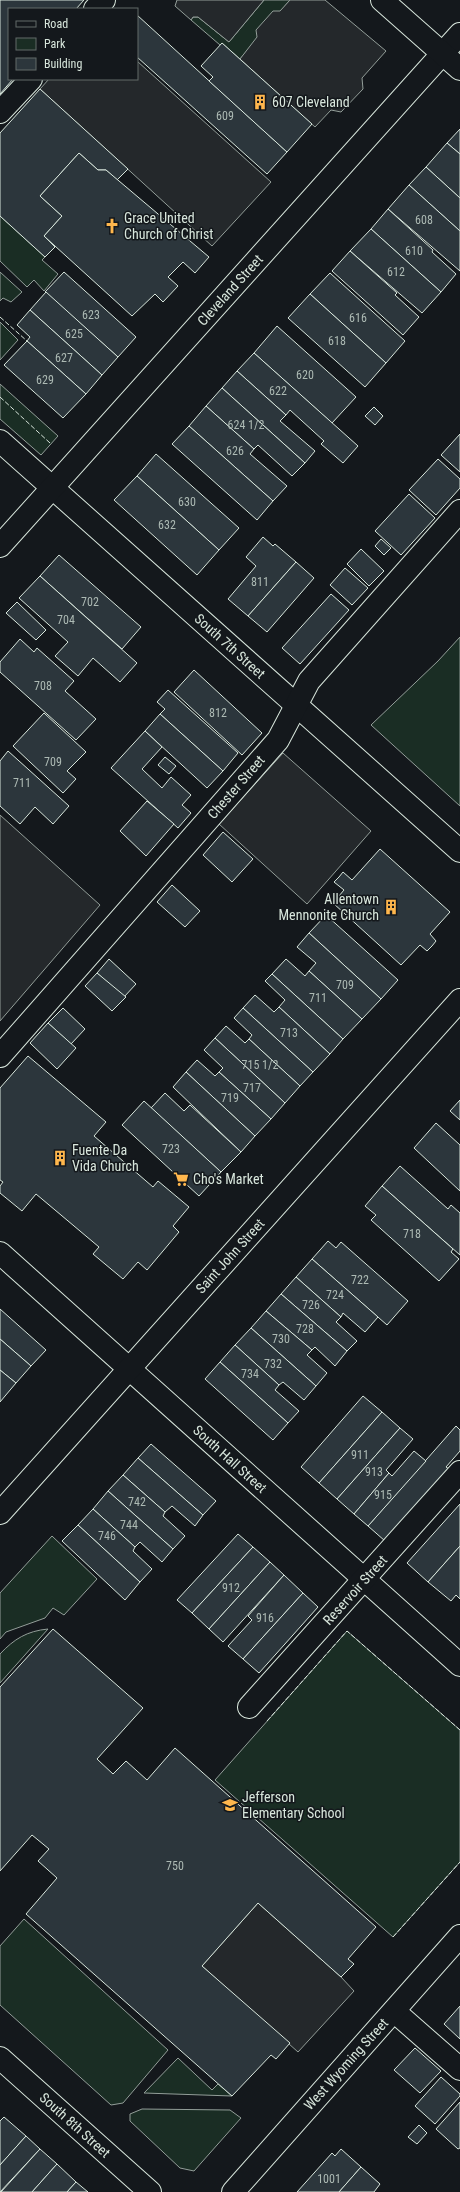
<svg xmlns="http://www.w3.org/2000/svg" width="460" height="2192" viewBox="0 0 460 2192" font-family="'Roboto Condensed',sans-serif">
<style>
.green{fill:#1a2d24;stroke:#939e99}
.parking{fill:#24282b;stroke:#939e99}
.building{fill:#2c363c;stroke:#d8e6dc}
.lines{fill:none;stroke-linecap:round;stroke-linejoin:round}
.minor-casing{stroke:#d8e6dc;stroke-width:24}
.major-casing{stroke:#d8e6dc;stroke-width:24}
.minor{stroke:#14181c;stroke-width:22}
.major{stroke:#14181c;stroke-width:22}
.fence{stroke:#d8e6dc;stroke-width:1;stroke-dasharray:5 2;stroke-linecap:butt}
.labels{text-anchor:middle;stroke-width:3;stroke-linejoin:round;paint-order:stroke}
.number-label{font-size:12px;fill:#adbab4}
.poi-label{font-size:14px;fill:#d8e6dc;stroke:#14181c;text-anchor:start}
.street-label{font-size:14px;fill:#d8e6dc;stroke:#14181c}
</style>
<rect width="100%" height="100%" fill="#14181c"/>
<!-- green -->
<g class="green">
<path d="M264 0H290L240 59 222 43 220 45 191 20 193 17H198L229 42Z"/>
<path d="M0 216 45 257 42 260 58 274 44 291 34 280 27 287 0 261Z"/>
<path d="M0 272 22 292 11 302 3 298 0 301Z"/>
<path d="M0 322 18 340 0 360Z"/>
<path d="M0 384 58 436 41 455 0 419Z"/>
<path d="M460 637V806L371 725 438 661Z"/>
<path d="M52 1536 97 1579 64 1615 53 1608 45 1618 6 1632 0 1639V1593Z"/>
<path d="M48 1629 0 1683V1654C14 1639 27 1631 48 1629Z"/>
<path d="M347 1631 460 1730V1862L393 1937 215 1780Z"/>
<path d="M24 1919 168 2050 123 2103 111 2105 0 2005V1946Z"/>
<path d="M178 2058 212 2090 218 2084 232 2096 144 2093Z"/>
<path d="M142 2109 230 2110 241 2118 194 2171 180 2168 130 2121V2114Z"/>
</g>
<!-- parking -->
<g class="parking">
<path d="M177 0H264L229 42 198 17H193L191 20 175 6Z"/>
<path d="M290 0H325L386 51 362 78 363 89 341 112 331 110 315 127 240 59 257 37 256 30 273 11H280Z"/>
<path d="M137 61 271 182 212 246 40 89 49 79H137Z"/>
<path d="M283 753 371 831 307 904 219 824Z"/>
<path d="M0 815 100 905 0 1021Z"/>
<path d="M258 1903 341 1977 354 1991 298 2052 202 1966Z"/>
</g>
<!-- building -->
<g class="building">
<path d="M0 0H84L76 9H9V79H13L0 94Z"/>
<path d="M137 15 287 152 267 174 137 57Z"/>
<path d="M222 43 312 124 287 152 209 81 213 77 201 66Z"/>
<path d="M40 89 128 169 117 180 106 170H98L79 153 40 196 62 216 44 236 55 247 45 257 0 216V133Z"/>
<path d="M460 129V154L447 143Z"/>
<path d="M447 143 460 154V198L426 167Z"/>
<path d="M79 153 98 170H106L209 257 195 273 183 262 168 277 178 286 163 302 155 294 132 316 44 236 62 216 40 196Z"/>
<path d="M426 167 460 198V231L409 185Z"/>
<path d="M409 185 460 231V271L388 209Z"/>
<path d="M388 209 433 250 432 252 456 274 441 292 371 229Z"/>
<path d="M371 229 441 292 422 313 350 251Z"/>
<path d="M350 251 397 293 395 295 419 317 403 335 332 271Z"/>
<path d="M64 272 136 337 118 357 45 292Z"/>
<path d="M330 273 405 341 386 363 310 294Z"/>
<path d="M46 292 118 357 102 375 30 310Z"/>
<path d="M310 294 386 363 365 387 288 318Z"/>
<path d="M30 310 102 375 86 394 27 341 30 337 17 325Z"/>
<path d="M277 326 356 397 332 423 254 353Z"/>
<path d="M27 341 86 394 63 418 4 365Z"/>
<path d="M254 353 358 446 343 463 321 444 324 441 290 410 286 415 237 371Z"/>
<path d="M237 371 286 415 280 421 315 451 305 463 222 388Z"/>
<path d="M222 388 305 463 292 476 258 445 254 449 206 406Z"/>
<path d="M206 406 254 449 250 454 287 486 273 501 189 426Z"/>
<path d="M374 407 383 416 375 425 365 416Z"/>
<path d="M189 426 273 501 257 520 172 444Z"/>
<path d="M460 434V472L441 455Z"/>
<path d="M156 454 239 528 219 550 137 476Z"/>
<path d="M438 459 460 479V488L436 515 409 490Z"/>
<path d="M137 476 219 550 197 575 114 500Z"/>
<path d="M409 494 435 518 401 555 375 531Z"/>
<path d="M263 537 273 546 275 544 296 562 248 616 228 599 256 566 246 557Z"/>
<path d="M381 539 391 548 384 555 375 546Z"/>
<path d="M361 549 384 571 369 586 347 564Z"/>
<path d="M59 555 141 627 122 649 40 576Z"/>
<path d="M296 562 314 578 267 632 248 616Z"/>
<path d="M345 568 368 588 352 605 330 585Z"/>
<path d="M40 576 137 663 120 682 93 658 78 676 55 656 68 642 19 598Z"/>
<path d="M331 594 349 610 300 664 282 648Z"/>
<path d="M17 602 46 630 36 640 6 613Z"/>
<path d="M20 639 34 652 37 648 74 681 65 691 96 719 76 740 0 672V662Z"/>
<path d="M194 670 262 733 242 755 174 692Z"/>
<path d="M168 690 238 753 223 771 160 714 165 709 157 702Z"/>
<path d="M44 713 86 752 67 771 76 779 63 793 13 746Z"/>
<path d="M160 714 223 771 207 788 145 731Z"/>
<path d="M145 731 162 747 142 769 162 788 171 777 191 795 182 805 191 813 178 828 111 768Z"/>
<path d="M8 751 69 806 53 824 35 807 20 824 0 806V761Z"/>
<path d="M165 757 176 766 169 774 158 765Z"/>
<path d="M147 801 174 824 146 856 120 831Z"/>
<path d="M223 832 253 859 232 882 203 855Z"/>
<path d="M380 849 450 912 430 934 436 941 432 946 427 951 420 945 401 965 333 903 344 890 334 882 339 877 343 872 352 880Z"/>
<path d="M172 885 200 911 185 927 157 902Z"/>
<path d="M326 915 398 980 381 999 309 933Z"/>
<path d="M309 933 381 999 362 1019 309 971 316 963 297 947Z"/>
<path d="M109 959 136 984 124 997 97 973Z"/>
<path d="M286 959 305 976 309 971 362 1019 343 1039 272 974Z"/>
<path d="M97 973 126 997 112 1011 85 986Z"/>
<path d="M272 974 343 1039 330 1054 279 1007 285 1000 265 981Z"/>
<path d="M255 995 274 1012 279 1007 330 1054 313 1072 243 1008Z"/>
<path d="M63 1008 85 1029 71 1044 48 1023Z"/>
<path d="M243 1008 313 1072 300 1086 249 1039 252 1035 234 1018Z"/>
<path d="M48 1023 76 1048 57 1069 30 1043Z"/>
<path d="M226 1026 245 1043 249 1039 300 1086 285 1103 215 1038Z"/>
<path d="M215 1038 285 1103 271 1119 219 1072 223 1068 204 1050Z"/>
<path d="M28 1056 106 1122 94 1136 153 1187 158 1181 189 1207 173 1226 179 1232 147 1270 138 1262 123 1279 93 1254 99 1247 36 1194 22 1211 0 1193V1186L3 1182 0 1180V1088Z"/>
<path d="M197 1060 215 1076 219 1072 271 1119 255 1136 186 1072Z"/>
<path d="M186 1072 255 1136 241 1152 173 1087Z"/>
<path d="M165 1093 184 1111 190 1105 241 1152 221 1172 151 1108Z"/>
<path d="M460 1100V1120L450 1111Z"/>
<path d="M144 1101 221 1172 199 1196 122 1125Z"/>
<path d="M436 1123 460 1145V1191L414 1148Z"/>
<path d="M400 1166 448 1209 451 1205 460 1213V1255L382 1186Z"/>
<path d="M382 1186 453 1249 451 1252 459 1259 439 1281 371 1220 376 1215 365 1206Z"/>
<path d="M328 1241 336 1248 341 1242 408 1301 387 1325 312 1259Z"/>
<path d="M312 1259 378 1317 365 1332 343 1313 341 1317 296 1277Z"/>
<path d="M296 1277 341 1317 336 1322 357 1341 347 1351 281 1294Z"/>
<path d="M281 1294 347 1351 335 1366 315 1347 312 1350 266 1311Z"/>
<path d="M0 1309 46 1350 31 1366 0 1339Z"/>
<path d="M266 1311 312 1350 307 1355 327 1373 316 1386 251 1328Z"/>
<path d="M251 1328 316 1386 304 1400 283 1382 279 1385 235 1345Z"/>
<path d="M0 1339 31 1366 16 1383 0 1370Z"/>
<path d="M235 1345 279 1385 275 1390 299 1411 288 1423 220 1362Z"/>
<path d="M220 1362 288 1423 273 1440 205 1379Z"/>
<path d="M0 1370 16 1383 0 1402Z"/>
<path d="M363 1396 382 1412 319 1483 301 1467Z"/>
<path d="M382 1412 400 1428 337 1499 319 1483Z"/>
<path d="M456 1426 460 1430V1451L446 1467 449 1469 385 1541 368 1526Z"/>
<path d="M400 1428 413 1439 386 1470 389 1473 354 1514 337 1499Z"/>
<path d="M151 1444 216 1501 203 1515 138 1458Z"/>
<path d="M414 1451 426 1461 368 1526 354 1514 389 1473 392 1476Z"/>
<path d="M138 1458 203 1515 195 1526 172 1506 165 1512 123 1475Z"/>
<path d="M123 1475 165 1512 163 1516 185 1536 173 1549 108 1491Z"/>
<path d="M108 1491 173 1549 162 1562 140 1542 135 1547 93 1509Z"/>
<path d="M460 1504V1546L428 1582 407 1563Z"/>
<path d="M93 1509 135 1547 133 1551 152 1569 140 1582 78 1525Z"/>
<path d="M78 1525 140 1582 125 1600 62 1541Z"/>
<path d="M238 1534 253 1547 192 1613 177 1600Z"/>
<path d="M460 1546V1599L456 1595 451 1601 428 1582Z"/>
<path d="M253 1547 270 1562 209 1629 192 1613Z"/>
<path d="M270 1562 284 1575 223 1642 209 1629Z"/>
<path d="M284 1575 303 1593 243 1659 228 1646 252 1620 248 1616Z"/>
<path d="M303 1593 318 1607 259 1673 243 1659Z"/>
<path d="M53 1629 143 1708 97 1759 113 1774 126 1761 147 1780 175 1748 376 1927 348 1959 354 1964 341 1977 258 1903 202 1966 290 2043 276 2059 271 2055 232 2096 26 1914 57 1878 38 1861 49 1849 32 1835 0 1871V1687Z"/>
<path d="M460 2006V2039L444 2024Z"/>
<path d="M415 2048 441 2071 420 2093 394 2070Z"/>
<path d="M441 2077 460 2094V2096L435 2124 415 2106Z"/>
<path d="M460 2102V2148L458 2149 436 2129Z"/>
<path d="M4 2117 26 2136 0 2165V2121Z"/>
<path d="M419 2125 427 2133 417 2144 408 2137Z"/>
<path d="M26 2136 40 2149 0 2192V2165Z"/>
<path d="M40 2149 57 2164 32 2192H1Z"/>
<path d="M341 2149 361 2167 339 2192H297L332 2153 335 2156Z"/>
<path d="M57 2164 76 2182 67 2192H32Z"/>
<path d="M361 2167 380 2184 374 2192H339Z"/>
<path d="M76 2182 88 2192H67Z"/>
</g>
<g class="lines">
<!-- minor casing -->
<g class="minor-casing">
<g id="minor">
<path d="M95 9 104 0"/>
<path d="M0 112 31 79"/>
<path d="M0 441 460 851"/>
<path d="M0 546 460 34"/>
<path d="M0 1056 278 740 309 681 460 511"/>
<path d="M0 1253 460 1665"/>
<path d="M0 1513 460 1000"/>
<path d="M249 1707 460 1472"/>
<path d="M394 2011 460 2069"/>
<path d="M233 2192 460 1936"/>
</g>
</g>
<!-- major casing -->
<g class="major-casing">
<g id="major">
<path d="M382 0 460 69"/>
<path d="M0 2058 150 2192"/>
</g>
</g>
<!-- minor -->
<use href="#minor" class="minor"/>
<!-- major -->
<use href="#major" class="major"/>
<!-- fence -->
<g class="fence">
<path d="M0 317 27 341"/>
<path d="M0 397 50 443"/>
<path d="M267 1721 347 1631 460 1730"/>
<path d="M393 1937 460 1862"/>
</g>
</g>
<!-- icons -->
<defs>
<g id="building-bare" transform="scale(1.2)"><path d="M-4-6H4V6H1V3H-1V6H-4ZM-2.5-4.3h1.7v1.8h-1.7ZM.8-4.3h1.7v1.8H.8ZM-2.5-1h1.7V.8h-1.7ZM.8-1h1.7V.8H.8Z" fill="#ffb74d" stroke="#14181c" stroke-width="2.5" paint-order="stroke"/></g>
<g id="church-bare" transform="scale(1.2)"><path d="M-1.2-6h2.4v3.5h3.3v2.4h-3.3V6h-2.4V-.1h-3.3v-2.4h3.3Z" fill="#ffb74d" stroke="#14181c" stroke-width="2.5" paint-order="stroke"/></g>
<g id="supermarket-bare" transform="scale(1.2)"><path d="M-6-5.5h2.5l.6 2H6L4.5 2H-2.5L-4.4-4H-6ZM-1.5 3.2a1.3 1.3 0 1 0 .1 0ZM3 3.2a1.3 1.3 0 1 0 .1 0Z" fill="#ffb74d" stroke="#14181c" stroke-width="2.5" paint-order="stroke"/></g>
<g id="school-bare" transform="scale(1.2)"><path d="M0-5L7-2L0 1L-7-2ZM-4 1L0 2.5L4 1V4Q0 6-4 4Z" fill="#ffb74d" stroke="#14181c" stroke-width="2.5" paint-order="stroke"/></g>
</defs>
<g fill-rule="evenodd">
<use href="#building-bare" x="260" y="102"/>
<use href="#church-bare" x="112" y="226"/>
<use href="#building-bare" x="391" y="907"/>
<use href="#building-bare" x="60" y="1158"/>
<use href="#supermarket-bare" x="181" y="1179"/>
<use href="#school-bare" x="230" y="1805"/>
</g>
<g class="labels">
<!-- number labels -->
<g class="number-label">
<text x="225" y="120">609</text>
<text x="424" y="224">608</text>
<text x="414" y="255">610</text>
<text x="396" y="276">612</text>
<text x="91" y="319">623</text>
<text x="358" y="322">616</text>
<text x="74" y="338">625</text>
<text x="337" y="345">618</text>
<text x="64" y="362">627</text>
<text x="305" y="379">620</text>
<text x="45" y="384">629</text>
<text x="278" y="395">622</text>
<text x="246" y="429">624 1/2</text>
<text x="235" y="455">626</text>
<text x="187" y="506">630</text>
<text x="167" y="529">632</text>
<text x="260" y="586">811</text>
<text x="90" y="606">702</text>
<text x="66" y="624">704</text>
<text x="43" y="690">708</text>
<text x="218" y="717">812</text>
<text x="53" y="766">709</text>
<text x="22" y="787">711</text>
<text x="345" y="989">709</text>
<text x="318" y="1002">711</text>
<text x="289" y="1037">713</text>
<text x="260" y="1069">715 1/2</text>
<text x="252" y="1092">717</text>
<text x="230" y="1102">719</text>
<text x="171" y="1153">723</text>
<text x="412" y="1238">718</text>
<text x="360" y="1284">722</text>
<text x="335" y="1299">724</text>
<text x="311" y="1309">726</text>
<text x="305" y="1333">728</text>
<text x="281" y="1343">730</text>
<text x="273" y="1368">732</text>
<text x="250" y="1378">734</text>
<text x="360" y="1459">911</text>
<text x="374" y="1476">913</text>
<text x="383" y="1499">915</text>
<text x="137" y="1506">742</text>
<text x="129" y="1529">744</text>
<text x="107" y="1540">746</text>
<text x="231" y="1592">912</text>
<text x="265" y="1622">916</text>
<text x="175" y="1870">750</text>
<text x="329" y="2183">1001</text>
</g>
<!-- poi labels -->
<g class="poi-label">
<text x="272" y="107">607 Cleveland</text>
<text x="124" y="223">Grace United<tspan x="124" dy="16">Church of Christ</tspan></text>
<text x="379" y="904" text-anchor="end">Allentown<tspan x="379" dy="16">Mennonite Church</tspan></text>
<text x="72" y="1155">Fuente Da<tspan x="72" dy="16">Vida Church</tspan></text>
<text x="193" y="1184">Cho's Market</text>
<text x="242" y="1802">Jefferson<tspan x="242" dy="16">Elementary School</tspan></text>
</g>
<!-- street labels -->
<g class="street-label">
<text transform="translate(230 290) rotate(-48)" y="5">Cleveland Street</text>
<text transform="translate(230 646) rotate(42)" y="5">South 7th Street</text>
<text transform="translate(236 787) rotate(-49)" y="5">Chester Street</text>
<text transform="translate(230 1256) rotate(-48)" y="5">Saint John Street</text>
<text transform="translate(230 1459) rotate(42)" y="5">South Hall Street</text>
<text transform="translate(355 1590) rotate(-48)" y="5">Reservoir Street</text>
<text transform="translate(346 2064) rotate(-48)" y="5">West Wyoming Street</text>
<text transform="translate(75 2125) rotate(42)" y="5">South 8th Street</text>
</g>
</g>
<!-- legend -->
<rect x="8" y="8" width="130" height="72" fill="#14181c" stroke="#626a69"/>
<rect x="16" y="21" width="20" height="6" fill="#14181c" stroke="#626a69"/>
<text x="44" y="28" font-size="12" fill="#d8e6dc">Road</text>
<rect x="16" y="38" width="20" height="12" fill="#1a2d24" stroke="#626a69"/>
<text x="44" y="48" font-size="12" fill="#d8e6dc">Park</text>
<rect x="16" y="58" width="20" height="12" fill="#2c363c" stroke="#626a69"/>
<text x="44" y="68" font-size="12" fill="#d8e6dc">Building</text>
</svg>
